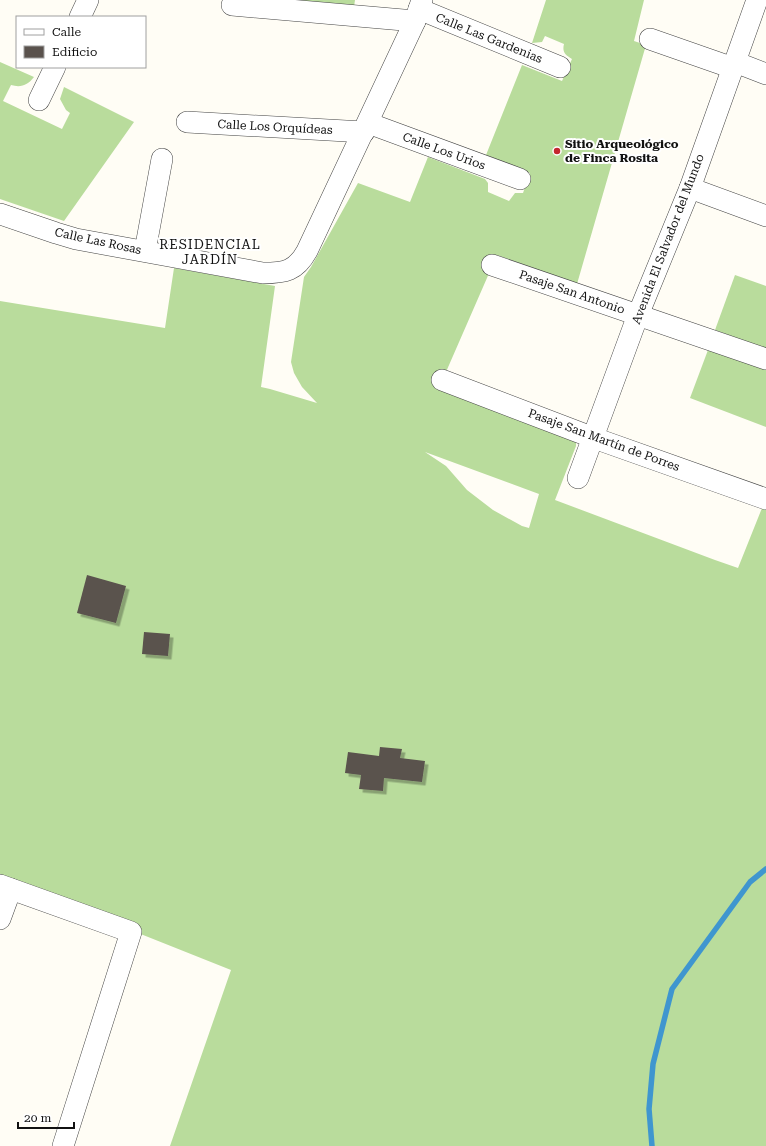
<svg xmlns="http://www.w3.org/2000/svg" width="766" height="1146" viewBox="0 0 766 1146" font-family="'Roboto Serif',serif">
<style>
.forest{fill:#b9dc9c;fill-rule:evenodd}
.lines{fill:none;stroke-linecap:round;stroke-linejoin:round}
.stream{stroke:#3f96cf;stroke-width:5.5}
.building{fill:#5a524d;filter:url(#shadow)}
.street-casing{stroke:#444;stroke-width:22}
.street{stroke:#fff;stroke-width:21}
.poi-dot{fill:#c4262e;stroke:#fff;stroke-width:1.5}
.labels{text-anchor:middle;stroke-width:4;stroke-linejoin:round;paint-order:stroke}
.street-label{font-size:12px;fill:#111;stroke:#fff}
.poi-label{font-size:12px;font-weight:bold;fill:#111;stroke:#fff;text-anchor:start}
.neighbourhood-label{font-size:13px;letter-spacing:1px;fill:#111;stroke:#fff}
</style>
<defs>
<filter id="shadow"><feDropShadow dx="3.5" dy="3.5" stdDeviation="0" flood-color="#0004"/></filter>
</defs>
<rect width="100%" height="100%" fill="#fffdf5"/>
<!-- forest -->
<g class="forest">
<path d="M284 0H355L354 7Z"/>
<path d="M546 0H644L634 41 646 45 577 284 497 255 439 388 576 442V446L555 500 715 560 738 568 762 508 766 510V1146H170L231 970 0 878V301L165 328 174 268 275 286 261 387 270 389 317 403 302 387 294 373 291 362 304 277 311 267 358 183 410 202 428 157 485 179 488 183V192L509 201 515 193H523L530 173 486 155 522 65 562 81 572 59C565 55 562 52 564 44L545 36 542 42 532 43ZM425 452 539 494 529 528 522 526 493 510 467 490 446 466Z"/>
<path d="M0 62 34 77C28 85 21 88 11 85L3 101 62 129 70 113 66 110 60 99 64 87 134 122 64 221 0 199Z"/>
<path d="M735 275 766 286V349L715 330Z"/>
<path d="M708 350 766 370V427L690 398Z"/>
</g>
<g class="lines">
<!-- stream -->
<path class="stream" d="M652 1146 649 1109 653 1064 672 989 750 882 766 869"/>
</g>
<!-- building -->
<g class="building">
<path d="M87 575 126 586 116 623 77 613Z"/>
<path d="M144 632 170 634 168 656 142 654Z"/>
<path d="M380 747 402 749 400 758 425 761 422 782 384 778 383 791 359 789 361 775 345 773 348 752 379 756Z"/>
</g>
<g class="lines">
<!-- street casing -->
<g class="street-casing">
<g id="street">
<path d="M232 5 415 21"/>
<path d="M419 9 560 67"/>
<path d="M80 17 88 0"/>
<path d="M650 39 733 68"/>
<path d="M735 62 766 74"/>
<path d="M39 100 55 67"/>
<path d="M187 122 364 132"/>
<path d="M368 123 520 179"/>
<path d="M690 188 766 216"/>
<path d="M0 214 56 233 76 239 263 273C285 273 296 271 307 251L415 21 422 0"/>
<path d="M145 251 162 159"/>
<path d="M492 265 766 359"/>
<path d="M442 380 594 438 766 499"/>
<path d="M578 478 638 315 690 188 757 0"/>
<path d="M0 885 131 932 63 1146"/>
<path d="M0 919 11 889"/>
</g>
</g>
<!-- street -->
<use href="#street" class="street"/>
</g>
<!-- markers -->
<circle class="poi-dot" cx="557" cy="151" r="4"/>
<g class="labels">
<!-- street labels -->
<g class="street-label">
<text transform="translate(489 38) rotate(22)" y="4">Calle Las Gardenias</text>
<text transform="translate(275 127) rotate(3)" y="4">Calle Los Orquídeas</text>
<text transform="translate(444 151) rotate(20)" y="4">Calle Los Urios</text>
<text transform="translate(668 239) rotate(-69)" y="4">Avenida El Salvador del Mundo</text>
<text transform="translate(98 241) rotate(12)" y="4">Calle Las Rosas</text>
<text transform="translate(572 292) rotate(19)" y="4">Pasaje San Antonio</text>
<text transform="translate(604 440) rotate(20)" y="4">Pasaje San Martín de Porres</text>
</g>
<!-- poi labels -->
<g class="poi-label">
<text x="565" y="148">Sitio Arqueológico<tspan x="565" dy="14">de Finca Rosita</tspan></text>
</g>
<!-- neighbourhood labels -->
<g class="neighbourhood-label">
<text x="210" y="249">RESIDENCIAL<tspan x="210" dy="15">JARDÍN</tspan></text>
</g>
</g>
<!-- legend -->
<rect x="16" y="16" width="130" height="52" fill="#ffffff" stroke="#a0a0a0"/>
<rect x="24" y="29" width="20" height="6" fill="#ffffff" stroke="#a0a0a0"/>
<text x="52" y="36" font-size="12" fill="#111111">Calle</text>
<rect x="24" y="46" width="20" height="12" fill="#5a524d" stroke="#a0a0a0"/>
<text x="52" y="56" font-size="12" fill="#111111">Edificio</text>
<!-- scale -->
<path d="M18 1122v6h56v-6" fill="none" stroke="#111111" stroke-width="2"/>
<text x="24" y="1122" font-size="12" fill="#111111" stroke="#ffffff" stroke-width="3" paint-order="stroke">20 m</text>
</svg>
